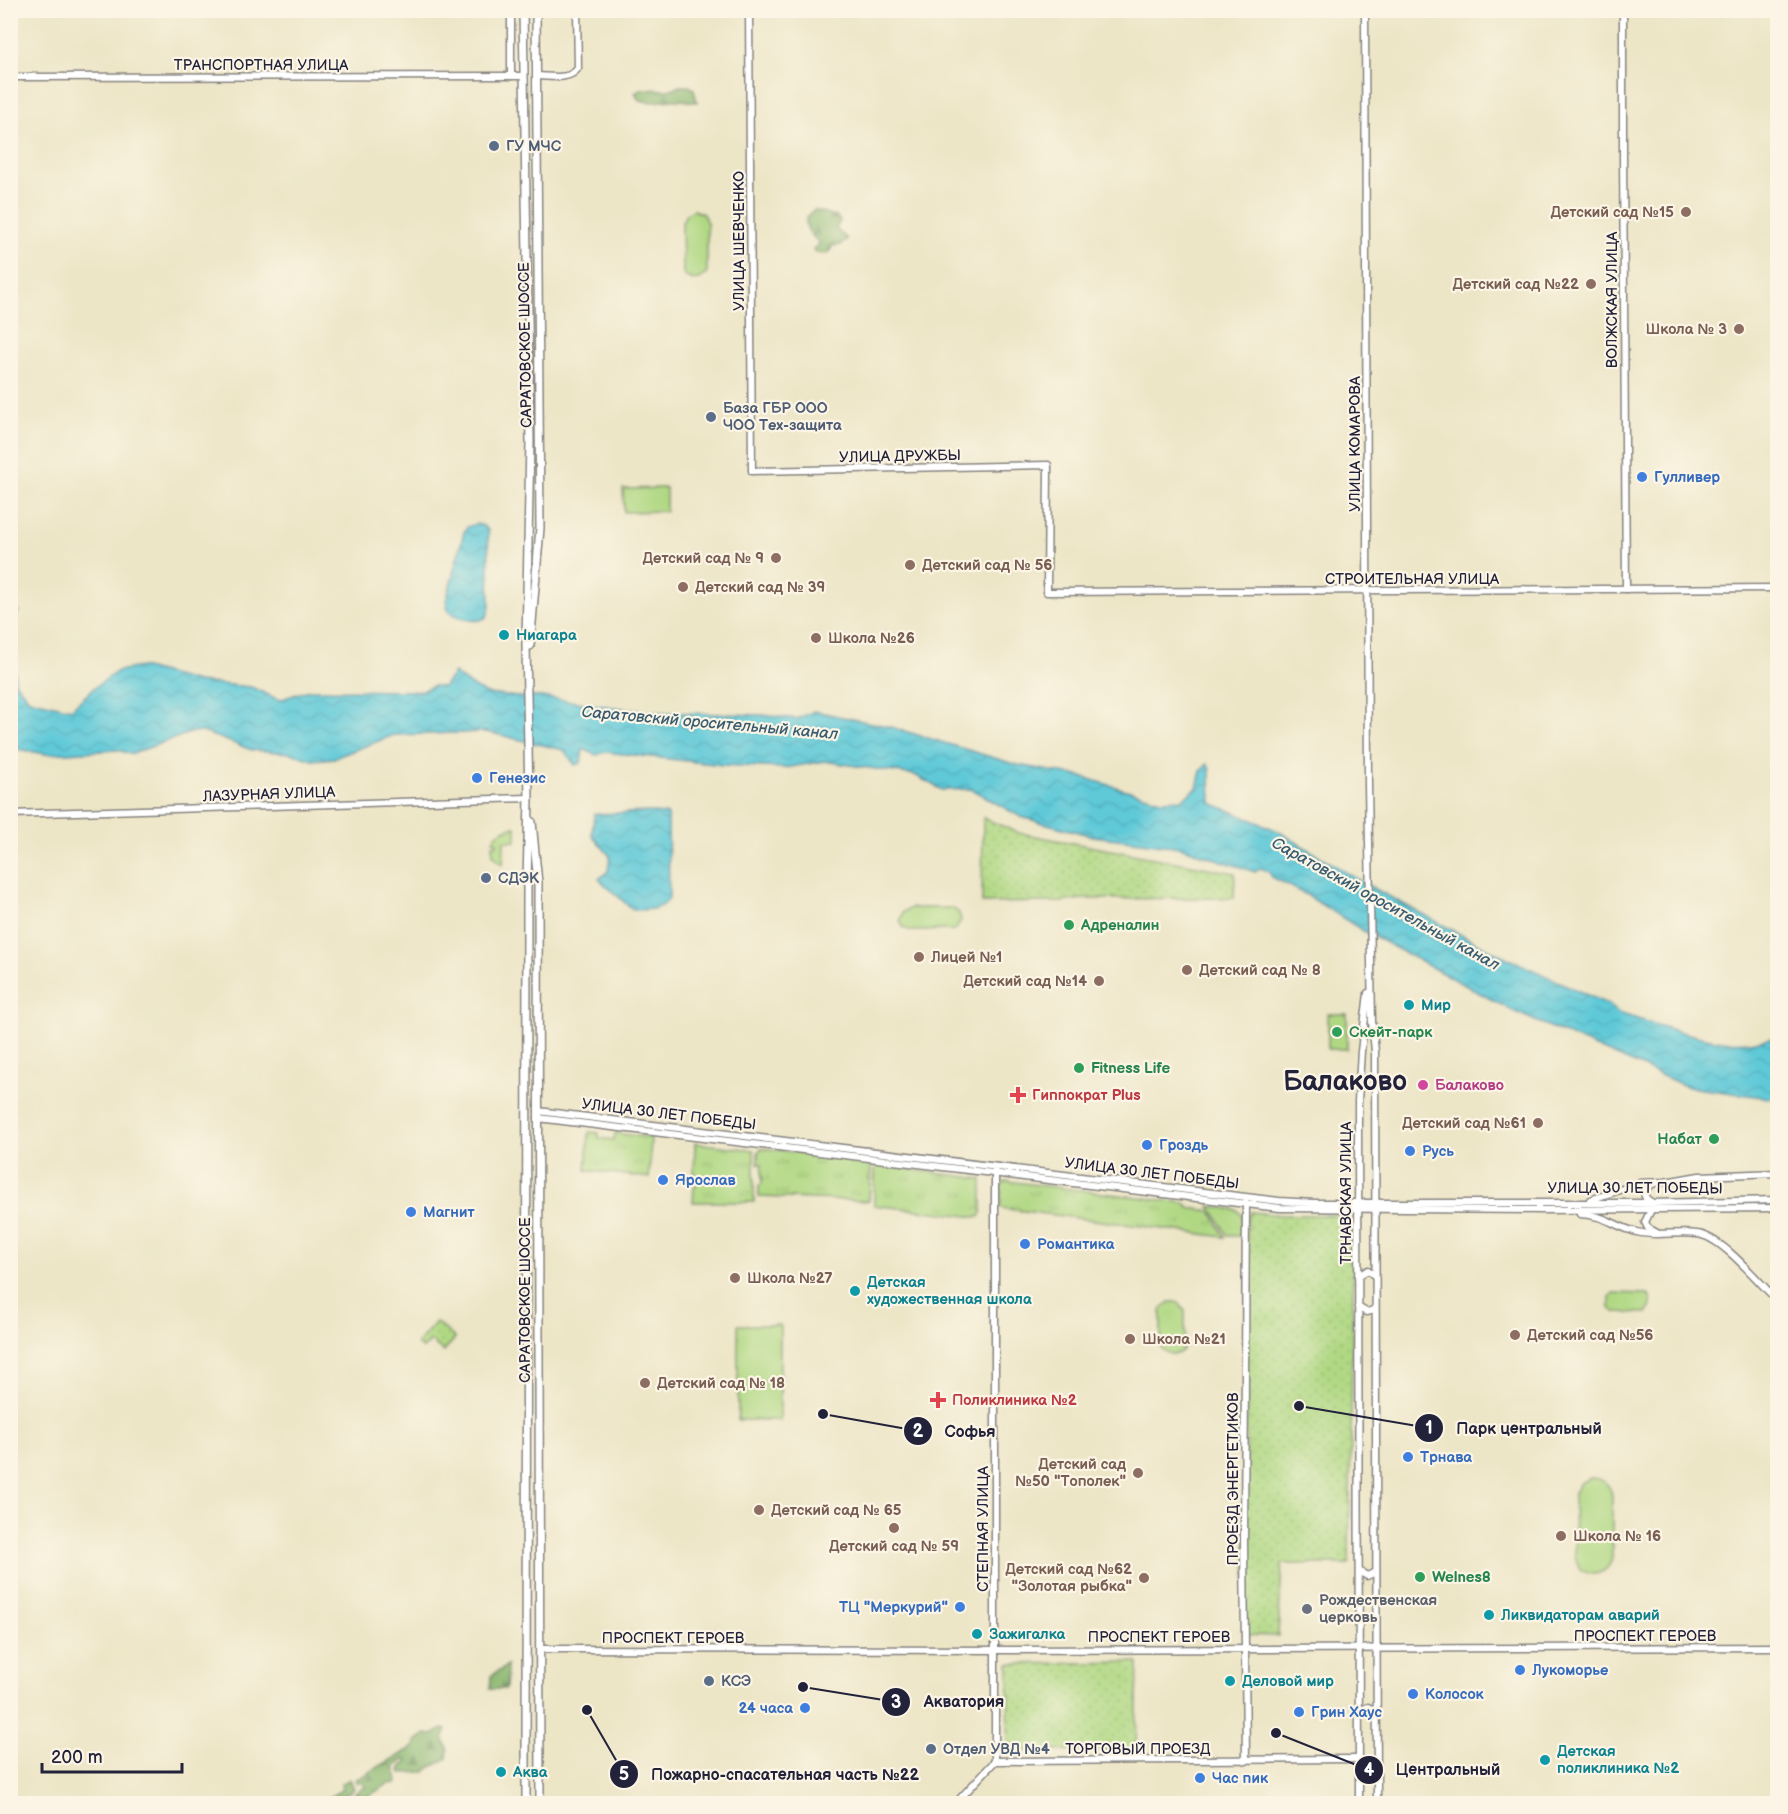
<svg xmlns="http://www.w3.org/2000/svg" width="1788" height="1814" viewBox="0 0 1788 1814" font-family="'Balsamiq Sans',sans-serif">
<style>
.grass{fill:url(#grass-tufts);stroke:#697d5f;stroke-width:1.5}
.forest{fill:url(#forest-firs);stroke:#576d56;stroke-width:1.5}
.park{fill:url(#park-dots);stroke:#697d5f;stroke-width:1.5}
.pitch{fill:#b0d883;stroke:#697d5f;stroke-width:1.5}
.water{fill:url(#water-waves);stroke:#40768a;stroke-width:1.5}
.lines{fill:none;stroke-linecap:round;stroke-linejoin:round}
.secondary-casing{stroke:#878480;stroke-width:9}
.primary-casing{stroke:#878480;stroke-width:10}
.secondary{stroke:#fff;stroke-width:6}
.primary{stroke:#fff;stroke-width:7}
.service-dot{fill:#5c6f8a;stroke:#fcf5e5;stroke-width:2}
.education-dot{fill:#8d6e63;stroke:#fcf5e5;stroke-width:2}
.shop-dot{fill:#3f7fe0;stroke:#fcf5e5;stroke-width:2}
.culture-dot{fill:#0f9aa8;stroke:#fcf5e5;stroke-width:2}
.leisure-dot{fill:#2e9e5b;stroke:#fcf5e5;stroke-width:2}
.hotel-dot{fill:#d1479c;stroke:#fcf5e5;stroke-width:2}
.health-dot{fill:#e0444e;stroke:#fcf5e5;stroke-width:2}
.worship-dot{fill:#6b7280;stroke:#fcf5e5;stroke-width:2}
.labels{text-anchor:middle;stroke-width:4.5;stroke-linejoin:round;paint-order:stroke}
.street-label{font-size:15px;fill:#22223b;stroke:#fcf5e5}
.service-label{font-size:15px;font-weight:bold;fill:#4e5e75;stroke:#fcf5e5;text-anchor:start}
.education-label{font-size:15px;font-weight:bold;fill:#785e54;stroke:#fcf5e5;text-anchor:start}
.shop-label{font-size:15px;font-weight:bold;fill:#366cbe;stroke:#fcf5e5;text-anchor:start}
.culture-label{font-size:15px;font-weight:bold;fill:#0d838f;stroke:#fcf5e5;text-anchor:start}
.leisure-label{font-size:15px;font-weight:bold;fill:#27864d;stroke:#fcf5e5;text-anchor:start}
.hotel-label{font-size:15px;font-weight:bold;fill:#b23c85;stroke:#fcf5e5;text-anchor:start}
.health-label{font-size:15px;font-weight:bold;fill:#be3a42;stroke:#fcf5e5;text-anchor:start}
.worship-label{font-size:15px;font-weight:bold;fill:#5b616d;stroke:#fcf5e5;text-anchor:start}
.water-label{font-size:16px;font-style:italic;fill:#375c72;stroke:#fcf5e5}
.town-label{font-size:27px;font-weight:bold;fill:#22223b;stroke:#fcf5e5}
.leader{fill:none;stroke:#22223b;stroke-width:2}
.callout-dot{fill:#22223b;stroke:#fcf5e5;stroke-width:2}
.mark-label{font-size:18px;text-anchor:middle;font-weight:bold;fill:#fff}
.callout-label{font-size:16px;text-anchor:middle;font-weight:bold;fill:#22223b;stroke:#fcf5e5;stroke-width:4.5;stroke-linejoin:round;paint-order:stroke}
</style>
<defs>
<pattern id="grass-tufts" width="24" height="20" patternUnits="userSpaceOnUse" patternTransform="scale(1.5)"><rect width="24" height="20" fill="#b0d883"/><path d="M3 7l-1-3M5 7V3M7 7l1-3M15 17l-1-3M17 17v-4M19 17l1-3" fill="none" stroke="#97b972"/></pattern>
<pattern id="forest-firs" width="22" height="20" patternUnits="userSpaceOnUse" patternTransform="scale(1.5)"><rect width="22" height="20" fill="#8cb871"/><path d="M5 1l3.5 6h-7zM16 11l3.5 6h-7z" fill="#72955e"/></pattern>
<pattern id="park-dots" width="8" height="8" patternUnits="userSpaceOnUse" patternTransform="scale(1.5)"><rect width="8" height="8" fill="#b0d883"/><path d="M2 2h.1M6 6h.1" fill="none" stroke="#97b972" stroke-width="1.8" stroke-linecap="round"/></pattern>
<pattern id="water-waves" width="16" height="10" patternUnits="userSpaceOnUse" patternTransform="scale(1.5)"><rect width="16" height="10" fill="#5ec9d8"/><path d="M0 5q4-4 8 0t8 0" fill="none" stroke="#51acba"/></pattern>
</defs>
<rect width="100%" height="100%" fill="#fcf5e5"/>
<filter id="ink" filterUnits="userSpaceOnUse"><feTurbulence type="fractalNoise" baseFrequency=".0167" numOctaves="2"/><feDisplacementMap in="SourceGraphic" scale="12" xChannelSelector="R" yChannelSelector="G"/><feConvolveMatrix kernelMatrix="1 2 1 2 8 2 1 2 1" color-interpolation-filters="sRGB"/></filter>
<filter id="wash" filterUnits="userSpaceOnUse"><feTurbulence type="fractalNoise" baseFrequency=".008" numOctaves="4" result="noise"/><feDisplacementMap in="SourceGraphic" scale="24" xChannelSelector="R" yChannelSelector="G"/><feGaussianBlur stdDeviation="1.35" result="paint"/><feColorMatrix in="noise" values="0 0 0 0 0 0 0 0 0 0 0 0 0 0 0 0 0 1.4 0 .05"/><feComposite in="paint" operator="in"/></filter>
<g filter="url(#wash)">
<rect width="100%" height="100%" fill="#ece5c6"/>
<!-- grass -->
<g class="grass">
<path d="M516 827V841H504L503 865 493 855 492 845H496L497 842 493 841C496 831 507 828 516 827Z"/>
<path d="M589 1132 599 1133V1138L614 1140 615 1133 651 1138 649 1178 586 1170Z"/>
<path d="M695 1143 754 1150V1202H693L694 1186H697V1175H694Z"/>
<path d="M761 1148 868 1161 871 1166 869 1201 759 1197V1185L762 1184V1164H758V1153Z"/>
<path d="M875 1165 982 1179V1212L980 1217H977L874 1205Z"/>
<path d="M1006 1181 1185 1203 1189 1206 1188 1208 1211 1211 1225 1237 1001 1208V1186Z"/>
<path d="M1210 1206 1237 1210 1242 1216V1234L1240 1236H1228Z"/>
</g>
<!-- forest -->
<g class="forest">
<path d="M680 86H689L694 89 697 102C691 102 688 101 682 100 668 98 652 106 638 99L635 93 642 89 668 90Z"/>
<path d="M815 210 837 217 840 221 836 229 847 239 841 245 831 246V250L827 254 816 253 813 249 820 243C809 235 797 219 815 210Z"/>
<path d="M507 1666 506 1689H490L491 1676Z"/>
<path d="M443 1729 447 1730 443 1738 448 1749 447 1758C440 1764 431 1765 425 1772L402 1773 400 1771 402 1766 408 1762 405 1759 394 1767 398 1780 396 1783 387 1784C385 1788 355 1803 350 1804 340 1804 330 1804 320 1803L343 1789 341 1784 350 1779 354 1789 341 1797 343 1801 365 1787 363 1782 357 1784 355 1780 414 1747 415 1741 426 1734 432 1735Z"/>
</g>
<!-- park -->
<g class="park">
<path d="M983 818 1019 833 1235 873 1234 898 1083 899 1060 902 982 903Z"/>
<path d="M1251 1212 1283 1215H1348L1354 1221 1349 1564H1282L1278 1636 1246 1635 1247 1217Z"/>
<path d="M436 1322 455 1338 444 1352 431 1341 423 1349 417 1344Z"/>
<path d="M1138 1662 1136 1750 1008 1751 1009 1664Z"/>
</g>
<!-- pitch -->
<g class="pitch">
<path d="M694 210 703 214 707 223V272C700 282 690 282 683 273L682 223 686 214Z"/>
<path d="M666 488V511L624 512 623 489Z"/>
<path d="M911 908H952L959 913 961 920 957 928 954 930 910 931 903 927 900 920 903 912Z"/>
<rect x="1328" y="1014" width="19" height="35"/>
<path d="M1614 1293 1648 1294C1653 1301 1652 1307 1647 1313L1614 1312 1610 1308V1298Z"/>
<path d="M1170 1302H1178L1185 1311V1347C1179 1356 1169 1357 1161 1348V1310Z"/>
<rect x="738" y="1325" width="42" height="95"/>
<path d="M1590 1478C1602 1478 1610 1484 1612 1495V1559C1607 1574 1593 1578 1580 1569L1575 1557 1574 1493 1580 1483Z"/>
</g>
<!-- water -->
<g class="water">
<path d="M476 524 484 526 488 530 490 606C489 609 489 613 487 616 479 626 456 617 448 611L446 601 464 532 467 527Z"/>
<path d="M19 610 12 625 15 682 29 699 71 709 95 687 118 671 141 667 197 682 251 687 279 700 309 690 422 691 433 686 443 687 454 673 470 685 487 694 519 697H541L649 712 762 715 797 719 814 711 891 727 1018 765 1078 776 1161 800 1182 799 1197 788 1201 771 1207 764 1210 769 1211 803 1276 830 1362 882 1486 948 1609 1005 1618 1013C1655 1024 1692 1038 1731 1042 1747 1044 1762 1040 1777 1037V1099L1688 1087 1515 1012 1362 930 1305 894 1272 877 1269 872 1261 868 1255 872 1180 847 1093 836 1021 817 971 789 942 790 915 775 824 761 785 768 723 765 606 752 596 755 583 749 581 763 575 765 564 750 487 732 394 735 334 758 312 760 291 753 252 750 203 732H192L131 754 118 750 46 754 11 748V620Z"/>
<path d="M651 812 668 815 669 898C661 912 647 909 633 910L599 879 608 871 610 856 592 835 594 814Z"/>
</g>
</g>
<g filter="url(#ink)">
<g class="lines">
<!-- secondary casing -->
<g class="secondary-casing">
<g id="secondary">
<path d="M511 10V76"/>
<path d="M749 10 752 471 1048 465 1047 592 1778 588"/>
<path d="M1365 10 1368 784 1372 1022 1375 1051 1377 1804"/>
<path d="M1623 10V154L1626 589"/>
<path d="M537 76C550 76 570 81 578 68L577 10"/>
<path d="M10 77 524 76"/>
<path d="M10 814 529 798"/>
<path d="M538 1111 1279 1201 1314 1203H1652L1778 1200"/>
<path d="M538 1118 1280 1208 1545 1210 1778 1208"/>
<path d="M1590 1200 1640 1183 1665 1182 1699 1176 1778 1173"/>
<path d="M1651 1202C1640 1196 1644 1187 1655 1183"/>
<path d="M1651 1210 1645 1222 1648 1228 1657 1233"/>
<path d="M1580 1214C1606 1215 1615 1227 1637 1232 1656 1237 1678 1231 1697 1234 1722 1236 1759 1283 1778 1301"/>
<path d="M1358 1276 1368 1270 1375 1276"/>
<path d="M1358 1307 1366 1312 1375 1310"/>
<path d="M1359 1571 1367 1576 1376 1572"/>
<path d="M540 1649 1008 1650 1778 1647"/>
<path d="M1359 1711 1368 1707 1376 1712"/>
<path d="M995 1761 1359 1759"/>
<path d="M1246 1761 1244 1541 1246 1203"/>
<path d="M955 1804 995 1761V1172"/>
<path d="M1359 1804 1358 1101 1361 1051 1368 993"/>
</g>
</g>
<!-- primary casing -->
<g class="primary-casing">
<g id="primary">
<path d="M523 10 530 441 526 644 529 798 527 882 526 1804"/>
<path d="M530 646 540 528 536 10"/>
<path d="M532 822 538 883 540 1804"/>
</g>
</g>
<!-- secondary -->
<use href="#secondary" class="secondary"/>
<!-- primary -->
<use href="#primary" class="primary"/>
</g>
</g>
<!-- markers -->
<g class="service-dot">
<circle cx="494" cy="146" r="6"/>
<circle cx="711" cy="417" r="6"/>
<circle cx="486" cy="878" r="6"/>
<circle cx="709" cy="1681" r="6"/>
<circle cx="931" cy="1749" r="6"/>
</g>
<g class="education-dot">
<circle cx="1686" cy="212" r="6"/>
<circle cx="1591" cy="284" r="6"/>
<circle cx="1739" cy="329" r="6"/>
<circle cx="776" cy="558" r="6"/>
<circle cx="910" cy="565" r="6"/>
<circle cx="683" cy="587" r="6"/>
<circle cx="816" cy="638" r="6"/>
<circle cx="919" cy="957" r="6"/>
<circle cx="1187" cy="970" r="6"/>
<circle cx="1099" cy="981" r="6"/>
<circle cx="1538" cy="1123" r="6"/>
<circle cx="735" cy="1278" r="6"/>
<circle cx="1515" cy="1335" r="6"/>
<circle cx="1130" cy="1339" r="6"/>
<circle cx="645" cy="1383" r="6"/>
<circle cx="1138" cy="1473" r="6"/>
<circle cx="759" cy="1510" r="6"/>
<circle cx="894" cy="1528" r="6"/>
<circle cx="1561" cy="1536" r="6"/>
<circle cx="1144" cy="1578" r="6"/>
</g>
<g class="shop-dot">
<circle cx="1642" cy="477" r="6"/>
<circle cx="477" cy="778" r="6"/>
<circle cx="1147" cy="1145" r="6"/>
<circle cx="1410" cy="1151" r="6"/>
<circle cx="663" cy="1180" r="6"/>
<circle cx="411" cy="1212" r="6"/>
<circle cx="1025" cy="1244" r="6"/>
<circle cx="1408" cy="1457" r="6"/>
<circle cx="960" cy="1607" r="6"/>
<circle cx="1520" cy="1670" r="6"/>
<circle cx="1413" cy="1694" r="6"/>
<circle cx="805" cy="1708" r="6"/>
<circle cx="1299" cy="1712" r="6"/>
<circle cx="1200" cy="1778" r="6"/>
</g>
<g class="culture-dot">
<circle cx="504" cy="635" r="6"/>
<circle cx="1409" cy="1005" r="6"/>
<circle cx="855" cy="1291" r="6"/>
<circle cx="1489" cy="1615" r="6"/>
<circle cx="977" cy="1634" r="6"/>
<circle cx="1230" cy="1681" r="6"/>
<circle cx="1545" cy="1760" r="6"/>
<circle cx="501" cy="1772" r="6"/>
</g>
<g class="leisure-dot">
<circle cx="1069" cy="925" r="6"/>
<circle cx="1337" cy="1032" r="6"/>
<circle cx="1079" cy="1068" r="6"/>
<circle cx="1714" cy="1139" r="6"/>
<circle cx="1420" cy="1577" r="6"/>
</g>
<circle class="hotel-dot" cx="1423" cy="1085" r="6"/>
<g class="health-dot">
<path d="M1015 1086h6v6h6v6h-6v6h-6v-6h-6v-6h6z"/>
<path d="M935 1391h6v6h6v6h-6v6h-6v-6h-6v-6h6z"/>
</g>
<circle class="worship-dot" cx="1307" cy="1609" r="6"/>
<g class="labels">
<!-- street labels -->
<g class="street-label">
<text x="261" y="70">ТРАНСПОРТНАЯ УЛИЦА</text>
<text transform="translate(739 241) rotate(-90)" y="5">УЛИЦА ШЕВЧЕНКО</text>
<text transform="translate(1612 300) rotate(-90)" y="5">ВОЛЖСКАЯ УЛИЦА</text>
<text transform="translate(525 345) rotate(-91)" y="5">САРАТОВСКОЕ ШОССЕ</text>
<text transform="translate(1355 444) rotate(-90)" y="5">УЛИЦА КОМАРОВА</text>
<text transform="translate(900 456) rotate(-1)" y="5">УЛИЦА ДРУЖБЫ</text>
<text x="1412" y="584">СТРОИТЕЛЬНАЯ УЛИЦА</text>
<text transform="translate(269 794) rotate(-2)" y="5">ЛАЗУРНАЯ УЛИЦА</text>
<text transform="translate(669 1114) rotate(7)" y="5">УЛИЦА 30 ЛЕТ ПОБЕДЫ</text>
<text transform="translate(1152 1173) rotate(7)" y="5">УЛИЦА 30 ЛЕТ ПОБЕДЫ</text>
<text x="1635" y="1193">УЛИЦА 30 ЛЕТ ПОБЕДЫ</text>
<text transform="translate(1346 1193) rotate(-90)" y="5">ТРНАВСКАЯ УЛИЦА</text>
<text transform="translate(525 1300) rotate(-90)" y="5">САРАТОВСКОЕ ШОССЕ</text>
<text transform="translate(1233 1479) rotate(-90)" y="5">ПРОЕЗД ЭНЕРГЕТИКОВ</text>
<text transform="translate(983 1529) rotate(-90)" y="5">СТЕПНАЯ УЛИЦА</text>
<text x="1645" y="1641">ПРОСПЕКТ ГЕРОЕВ</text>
<text x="1159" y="1642">ПРОСПЕКТ ГЕРОЕВ</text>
<text x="673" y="1643">ПРОСПЕКТ ГЕРОЕВ</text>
<text x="1138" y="1754">ТОРГОВЫЙ ПРОЕЗД</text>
</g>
<!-- service labels -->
<g class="service-label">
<text x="506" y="151">ГУ МЧС</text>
<text x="723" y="413">База ГБР ООО<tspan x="723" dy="17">ЧОО Тех-защита</tspan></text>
<text x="498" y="883">СДЭК</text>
<text x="721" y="1686">КСЭ</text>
<text x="943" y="1754">Отдел УВД №4</text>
</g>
<!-- education labels -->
<g class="education-label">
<text x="1674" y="217" text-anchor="end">Детский сад №15</text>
<text x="1579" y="289" text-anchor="end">Детский сад №22</text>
<text x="1727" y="334" text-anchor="end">Школа № 3</text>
<text x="764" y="563" text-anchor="end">Детский сад № 9</text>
<text x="922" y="570">Детский сад № 56</text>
<text x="695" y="592">Детский сад № 39</text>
<text x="828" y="643">Школа №26</text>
<text x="931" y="962">Лицей №1</text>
<text x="1199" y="975">Детский сад № 8</text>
<text x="1087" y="986" text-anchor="end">Детский сад №14</text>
<text x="1526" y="1128" text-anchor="end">Детский сад №61</text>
<text x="747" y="1283">Школа №27</text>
<text x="1527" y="1340">Детский сад №56</text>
<text x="1142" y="1344">Школа №21</text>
<text x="657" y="1388">Детский сад № 18</text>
<text x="1126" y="1469" text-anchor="end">Детский сад<tspan x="1126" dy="17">№50 "Тополек"</tspan></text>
<text x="771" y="1515">Детский сад № 65</text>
<text x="1573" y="1541">Школа № 16</text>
<text x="894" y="1551" text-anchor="middle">Детский сад № 59</text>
<text x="1132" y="1574" text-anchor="end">Детский сад №62<tspan x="1132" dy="17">"Золотая рыбка"</tspan></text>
</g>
<!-- shop labels -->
<g class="shop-label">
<text x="1654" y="482">Гулливер</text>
<text x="489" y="783">Генезис</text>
<text x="1159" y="1150">Гроздь</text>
<text x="1422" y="1156">Русь</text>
<text x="675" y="1185">Ярослав</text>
<text x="423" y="1217">Магнит</text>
<text x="1037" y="1249">Романтика</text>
<text x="1420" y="1462">Трнава</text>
<text x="948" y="1612" text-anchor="end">ТЦ "Меркурий"</text>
<text x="1532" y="1675">Лукоморье</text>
<text x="1425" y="1699">Колосок</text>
<text x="793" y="1713" text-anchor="end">24 часа</text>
<text x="1311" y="1717">Грин Хаус</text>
<text x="1212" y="1783">Час пик</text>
</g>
<!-- culture labels -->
<g class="culture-label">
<text x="516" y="640">Ниагара</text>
<text x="1421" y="1010">Мир</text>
<text x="867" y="1287">Детская<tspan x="867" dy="17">художественная школа</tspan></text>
<text x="1501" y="1620">Ликвидаторам аварий</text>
<text x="989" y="1639">Зажигалка</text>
<text x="1242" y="1686">Деловой мир</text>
<text x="1557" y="1756">Детская<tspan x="1557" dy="17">поликлиника №2</tspan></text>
<text x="513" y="1777">Аква</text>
</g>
<!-- leisure labels -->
<g class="leisure-label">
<text x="1081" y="930">Адреналин</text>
<text x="1349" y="1037">Скейт-парк</text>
<text x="1091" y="1073">Fitness Life</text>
<text x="1702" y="1144" text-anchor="end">Набат</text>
<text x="1432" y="1582">Welnes8</text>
</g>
<!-- hotel labels -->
<g class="hotel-label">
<text x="1435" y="1090">Балаково</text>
</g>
<!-- health labels -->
<g class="health-label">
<text x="1032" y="1100">Гиппократ Plus</text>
<text x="952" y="1405">Поликлиника №2</text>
</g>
<!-- worship labels -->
<g class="worship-label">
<text x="1319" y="1605">Рождественская<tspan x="1319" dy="17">церковь</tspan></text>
</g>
<!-- water labels -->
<g class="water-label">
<text transform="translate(710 722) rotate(5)" y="6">Саратовский оросительный канал</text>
<text transform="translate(1386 903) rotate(29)" y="6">Саратовский оросительный канал</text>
</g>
<!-- town labels -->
<g class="town-label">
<text x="1345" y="1090">Балаково</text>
</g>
</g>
<!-- callouts -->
<path class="leader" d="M1299 1406L1429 1428M823 1414L918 1431M803 1687L896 1702M1276 1733L1369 1770M587 1710L624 1774"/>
<g class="callout-dot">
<circle cx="1299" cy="1406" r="6"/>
<circle cx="823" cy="1414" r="6"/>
<circle cx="803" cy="1687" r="6"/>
<circle cx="1276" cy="1733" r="6"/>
<circle cx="587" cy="1710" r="6"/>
<circle cx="1429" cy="1428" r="15"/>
<circle cx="918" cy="1431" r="15"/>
<circle cx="896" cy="1702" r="15"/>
<circle cx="1369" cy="1770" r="15"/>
<circle cx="624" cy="1774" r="15"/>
</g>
<g class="mark-label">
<text x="1429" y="1434">1</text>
<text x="918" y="1437">2</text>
<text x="896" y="1708">3</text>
<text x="1369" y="1776">4</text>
<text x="624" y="1780">5</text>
</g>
<g class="callout-label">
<text x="1529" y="1434">Парк центральный</text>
<text x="970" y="1437">Софья</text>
<text x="964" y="1707">Акватория</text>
<text x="1448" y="1775">Центральный</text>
<text x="785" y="1780">Пожарно-спасательная часть №22</text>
</g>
<!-- margin -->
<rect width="1788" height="1814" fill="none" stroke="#fcf5e5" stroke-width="36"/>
<!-- scale -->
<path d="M42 1763v9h140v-9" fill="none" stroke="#22223b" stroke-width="3"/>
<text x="51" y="1763" font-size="18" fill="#22223b" stroke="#fcf5e5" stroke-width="4.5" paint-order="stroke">200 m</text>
</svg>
